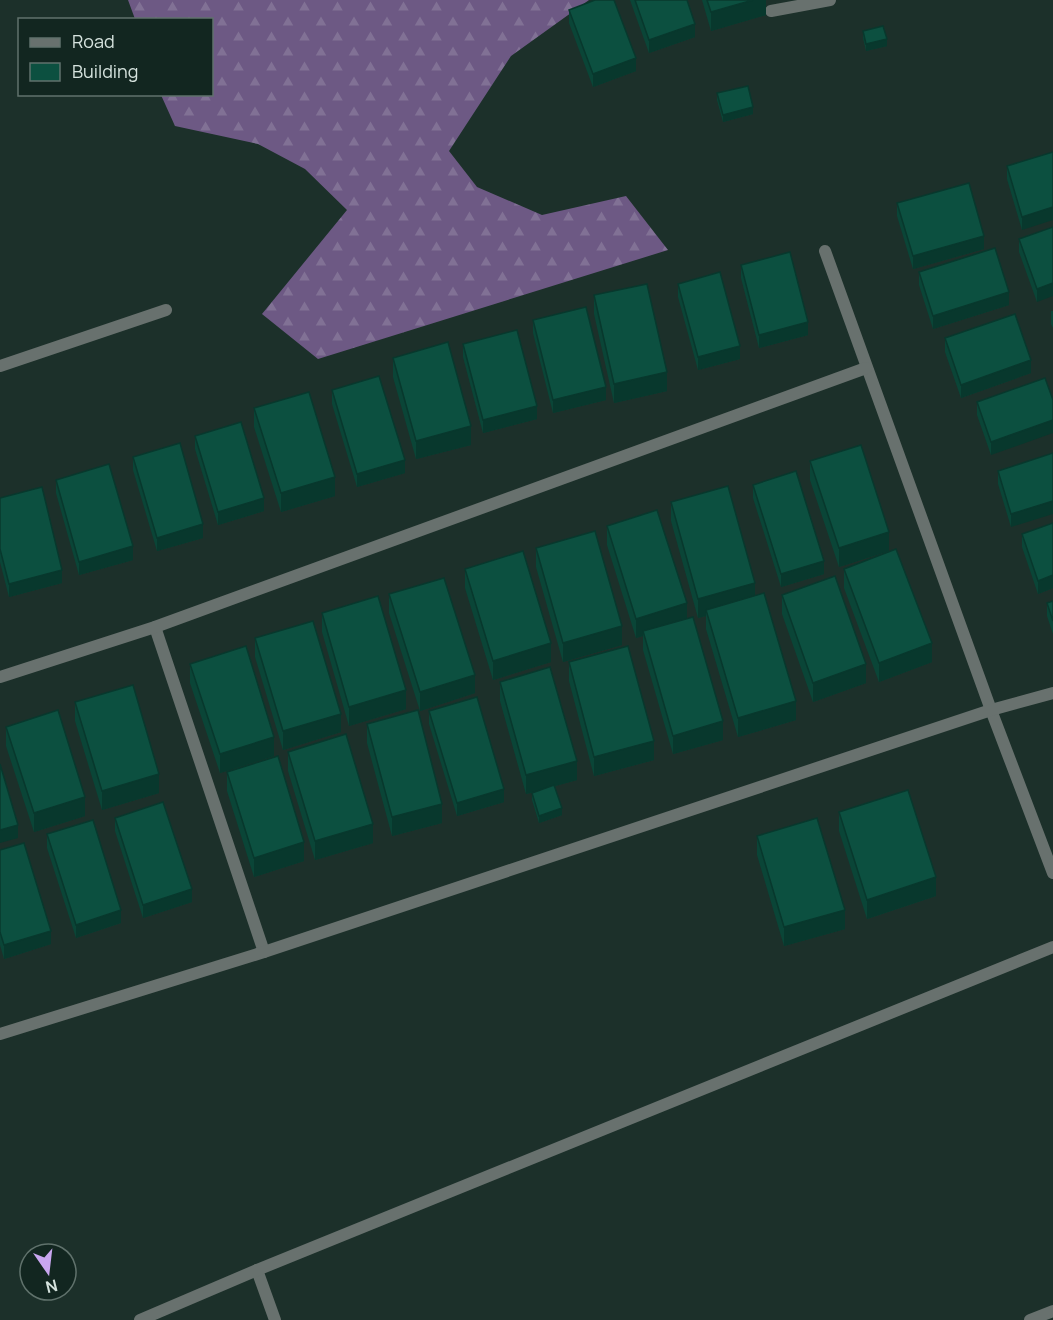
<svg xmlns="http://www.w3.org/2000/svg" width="1053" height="1320" viewBox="0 0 1053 1320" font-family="Manrope,sans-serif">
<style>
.forest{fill:url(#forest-firs)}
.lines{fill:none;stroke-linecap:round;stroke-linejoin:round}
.street{stroke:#68716e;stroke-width:12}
.wall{fill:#0a4537}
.shaded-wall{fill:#08382d}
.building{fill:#0c5040;stroke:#08382d;stroke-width:1.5}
</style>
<defs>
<pattern id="forest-firs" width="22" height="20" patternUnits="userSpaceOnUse" patternTransform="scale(1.5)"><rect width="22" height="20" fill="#6d5984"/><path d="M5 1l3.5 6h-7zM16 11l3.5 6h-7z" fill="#817195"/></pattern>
</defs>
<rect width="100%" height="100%" fill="#1c302a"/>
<!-- forest -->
<path class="forest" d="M128 0H589L511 56 449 151 477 187 542 215 626 196 668 250 318 359 262 314 347 210 305 169 258 144 175 126 161 95 212 94V20L135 19Z"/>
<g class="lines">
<!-- street -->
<g class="street">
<path d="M771 11 830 0"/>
<path d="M825 251 991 710 1053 873"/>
<path d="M0 366 166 310"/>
<path d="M155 627 264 952"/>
<path d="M0 677 155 627 866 368"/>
<path d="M0 1034 264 952 991 710 1053 693"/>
<path d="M257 1270 275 1320"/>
<path d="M140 1320 257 1270 1053 947"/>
<path d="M1030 1320 1053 1311"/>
</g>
</g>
<!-- wall -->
<g class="wall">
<path d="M630 0H687L695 37 649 53Z"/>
<path d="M702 0H766V15L711 31Z"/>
<path d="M569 10 636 71 593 87 569 23Z"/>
<path d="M863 31 887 46 866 51 863 38Z"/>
<path d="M717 93 753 114 723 122 717 100Z"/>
<path d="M1053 152 1022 230 1007 179V166Z"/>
<path d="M897 203 984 249 913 269 897 216Z"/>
<path d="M1053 227 1037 302 1019 252V239Z"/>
<path d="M741 265 808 335 759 348 741 278Z"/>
<path d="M919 272 1009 305 933 329 919 285Z"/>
<path d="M678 284 740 359 698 370 678 297Z"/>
<path d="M594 295 667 391 614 403 594 314Z"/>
<path d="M1051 311H1053V328L1051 324Z"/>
<path d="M533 320 606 400 553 413 533 333Z"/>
<path d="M945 338 1031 373 961 398 945 352Z"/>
<path d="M463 344 537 419 483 433 463 357Z"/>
<path d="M393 358 471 445 416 459 393 377Z"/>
<path d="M1045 378 991 455 977 415V402Z"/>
<path d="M332 390 405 473 357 487 332 404Z"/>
<path d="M254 408 335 496 281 512 254 427Z"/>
<path d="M195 436 264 511 218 525 195 449Z"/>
<path d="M1053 453 1011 527 998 484V471Z"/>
<path d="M133 457 203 538 157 551 133 470Z"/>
<path d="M810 461 889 551 839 567 810 480Z"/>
<path d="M56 480 133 560 79 575 56 493Z"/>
<path d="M753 485 824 574 781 587 753 498Z"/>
<path d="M0 498 62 583 9 597 0 562Z"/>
<path d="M671 502 755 596 796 720 738 737 706 629V616L698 618 671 521Z"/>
<path d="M1053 523V588L1038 594 1022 547V534Z"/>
<path d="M607 526 687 619 723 740 673 754 643 650V636L636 638 607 545Z"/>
<path d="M536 548 622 645 563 662 536 567Z"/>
<path d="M465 569 551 662 493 680 465 588Z"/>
<path d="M844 569 932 662 879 682 844 588Z"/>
<path d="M389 594 475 693 420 711 389 613Z"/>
<path d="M782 595 866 683 813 702 782 614Z"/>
<path d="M1053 601V634L1047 616V603Z"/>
<path d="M322 613 406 709 349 726 322 632Z"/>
<path d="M255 638 341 732 283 750 255 657Z"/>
<path d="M569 662 654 760 594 776 569 681Z"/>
<path d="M190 664 274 756 220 773 190 683Z"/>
<path d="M500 682 577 780 555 786 562 815 539 823 532 800V793L535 792 526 794 500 701Z"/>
<path d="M75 702 159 793 102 810 75 721Z"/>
<path d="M429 711 504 802 457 816 429 724Z"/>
<path d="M367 724 442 823 392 836 367 743Z"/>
<path d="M6 727 85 816 34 832 6 746Z"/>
<path d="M288 752 373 843 315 860 288 771Z"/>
<path d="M227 772 304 861 254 877 227 791Z"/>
<path d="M839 812 936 896 867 919 839 831Z"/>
<path d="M115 818 192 902 143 918 115 831Z"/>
<path d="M47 834 121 923 76 938 47 848Z"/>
<path d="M757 836 845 929 784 946 757 855Z"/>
<path d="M0 850 51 944 4 959 0 945Z"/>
</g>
<!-- shaded-wall -->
<g class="shaded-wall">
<path d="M753 0H766V15L711 31V12Z"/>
<path d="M695 24V37L649 53V40Z"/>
<path d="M887 39V46L866 51V44Z"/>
<path d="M636 58V71L593 87V74Z"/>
<path d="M753 107V114L723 122V115Z"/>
<path d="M1053 207V220L1022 230V217Z"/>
<path d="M984 236V249L913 269V256Z"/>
<path d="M1053 283V296L1037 302V289Z"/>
<path d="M1009 292V305L933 329V316Z"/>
<path d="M808 322V335L759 348V335Z"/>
<path d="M740 346V359L698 370V357Z"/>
<path d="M1031 360V373L961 398V385Z"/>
<path d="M667 372V391L614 403V384Z"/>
<path d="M606 387V400L553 413V400Z"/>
<path d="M537 406V419L483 433V420Z"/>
<path d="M1053 420V433L991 455V442Z"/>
<path d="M471 426V445L416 459V441Z"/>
<path d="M405 460V473L357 487V474Z"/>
<path d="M335 477V496L281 512V493Z"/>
<path d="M264 498V511L218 525V512Z"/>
<path d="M1053 501V514L1011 527V514Z"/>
<path d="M203 524V538L157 551V538Z"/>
<path d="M889 532V551L839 567V548Z"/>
<path d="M133 546V560L79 575V562Z"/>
<path d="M824 561V574L781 587V574Z"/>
<path d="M62 570V583L9 597V584Z"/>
<path d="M1053 575V588L1038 594V581Z"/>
<path d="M755 583V602L706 610V616L698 618V599Z"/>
<path d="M687 603V622L643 631V636L636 638V619Z"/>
<path d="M622 626V645L563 662V643Z"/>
<path d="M551 643V662L493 680V661Z"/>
<path d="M932 643V662L879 682V663Z"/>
<path d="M866 664V683L813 702V683Z"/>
<path d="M475 675V693L420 711V692Z"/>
<path d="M406 690V709L349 726V707Z"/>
<path d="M796 701V720L738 737V718Z"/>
<path d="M341 714V732L283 750V731Z"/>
<path d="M723 721V740L673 754V736Z"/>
<path d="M274 737V756L220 773V754Z"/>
<path d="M654 741V760L594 776V757Z"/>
<path d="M577 761V780L526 794V775Z"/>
<path d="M159 774V793L102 810V791Z"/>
<path d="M504 789V802L457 816V803Z"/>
<path d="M85 797V816L34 832V813Z"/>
<path d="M442 804V823L392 836V817Z"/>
<path d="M562 808V815L539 823V816Z"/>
<path d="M373 824V843L315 860V841Z"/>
<path d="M18 825V838L0 843V830Z"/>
<path d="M304 842V861L254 877V858Z"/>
<path d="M936 877V896L867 919V900Z"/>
<path d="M192 889V902L143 918V905Z"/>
<path d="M121 910V923L76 938V925Z"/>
<path d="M845 910V929L784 946V927Z"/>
<path d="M51 931V944L4 959V945Z"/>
</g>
<!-- building -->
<g class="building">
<path d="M595 0H614L636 58 593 74 569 10Z"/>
<path d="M635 0H687L695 24 649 40Z"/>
<path d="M707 0H753L711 12Z"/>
<path d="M883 26 887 39 866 44 863 31Z"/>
<path d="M748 86 753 107 723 115 717 93Z"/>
<path d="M1053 152V207L1022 217 1007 166Z"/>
<path d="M969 183 984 236 913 256 897 203Z"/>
<path d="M1053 227V283L1037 289 1019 239Z"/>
<path d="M995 248 1009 292 933 316 919 272Z"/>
<path d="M790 252 808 322 759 335 741 265Z"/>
<path d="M720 272 740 346 698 357 678 284Z"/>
<path d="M647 284 667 372 614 384 594 295Z"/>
<path d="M586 307 606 387 553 400 533 320Z"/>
<path d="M1015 314 1031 360 961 385 945 338Z"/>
<path d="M517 330 537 406 483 420 463 344Z"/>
<path d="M448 342 471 426 416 441 393 358Z"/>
<path d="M379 376 405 460 357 474 332 390Z"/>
<path d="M1045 378 1053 400V420L991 442 977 402Z"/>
<path d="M309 392 335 477 281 493 254 408Z"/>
<path d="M241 422 264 498 218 512 195 436Z"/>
<path d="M180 443 203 524 157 538 133 457Z"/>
<path d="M861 445 889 532 839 548 810 461Z"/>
<path d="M1053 453V501L1011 514 998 471Z"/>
<path d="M109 464 133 546 79 562 56 480Z"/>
<path d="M796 471 824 561 781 574 753 485Z"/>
<path d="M728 486 755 583 698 599 671 502Z"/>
<path d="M42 487 62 570 9 584 0 549V498Z"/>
<path d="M657 510 687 603 636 619 607 526Z"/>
<path d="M1053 523V575L1038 581 1022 534Z"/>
<path d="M595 531 622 626 563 643 536 548Z"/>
<path d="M896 549 932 643 879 663 844 569Z"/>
<path d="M523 551 551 643 493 661 465 569Z"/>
<path d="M835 576 866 664 813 683 782 595Z"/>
<path d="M444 578 475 675 420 692 389 594Z"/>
<path d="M764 593 796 701 738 718 706 610Z"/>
<path d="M378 596 406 690 349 707 322 613Z"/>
<path d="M1053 601V621L1047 603Z"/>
<path d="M693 617 723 721 673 736 643 631Z"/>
<path d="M313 621 341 714 283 731 255 638Z"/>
<path d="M246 646 274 737 220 754 190 664Z"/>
<path d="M628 646 654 741 594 757 569 662Z"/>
<path d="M550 667 577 761 526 775 500 682Z"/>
<path d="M133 685 159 774 102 791 75 702Z"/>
<path d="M477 697 504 789 457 803 429 711Z"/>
<path d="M58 710 85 797 34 813 6 727Z"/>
<path d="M418 710 442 804 392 817 367 724Z"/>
<path d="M346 734 373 824 315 841 288 752Z"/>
<path d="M278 756 304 842 254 858 227 772Z"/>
<path d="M0 764 18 825 0 830Z"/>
<path d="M554 785 562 808 539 816 532 793Z"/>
<path d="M908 790 936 877 867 900 839 812Z"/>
<path d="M163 802 192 889 143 905 115 818Z"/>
<path d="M817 818 845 910 784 927 757 836Z"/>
<path d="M93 820 121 910 76 925 47 834Z"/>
<path d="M24 843 51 931 4 945 0 932V850Z"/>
</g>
<!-- legend -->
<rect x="18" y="18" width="195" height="78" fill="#122620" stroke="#60726c" stroke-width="1.5"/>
<rect x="30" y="38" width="30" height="9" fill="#68716e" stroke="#60726c" stroke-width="1.5"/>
<text x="72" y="48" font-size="18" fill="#d6e3de">Road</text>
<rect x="30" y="63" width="30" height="18" fill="#0c5040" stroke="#60726c" stroke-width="1.5"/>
<text x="72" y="78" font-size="18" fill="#d6e3de">Building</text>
<!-- north arrow -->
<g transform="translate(48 1272) rotate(166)"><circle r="28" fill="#122620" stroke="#60726c" stroke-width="1.5"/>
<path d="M0-4.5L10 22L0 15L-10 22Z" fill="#c8a6ef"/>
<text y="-9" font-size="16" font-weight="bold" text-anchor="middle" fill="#d6e3de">N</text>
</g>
</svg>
